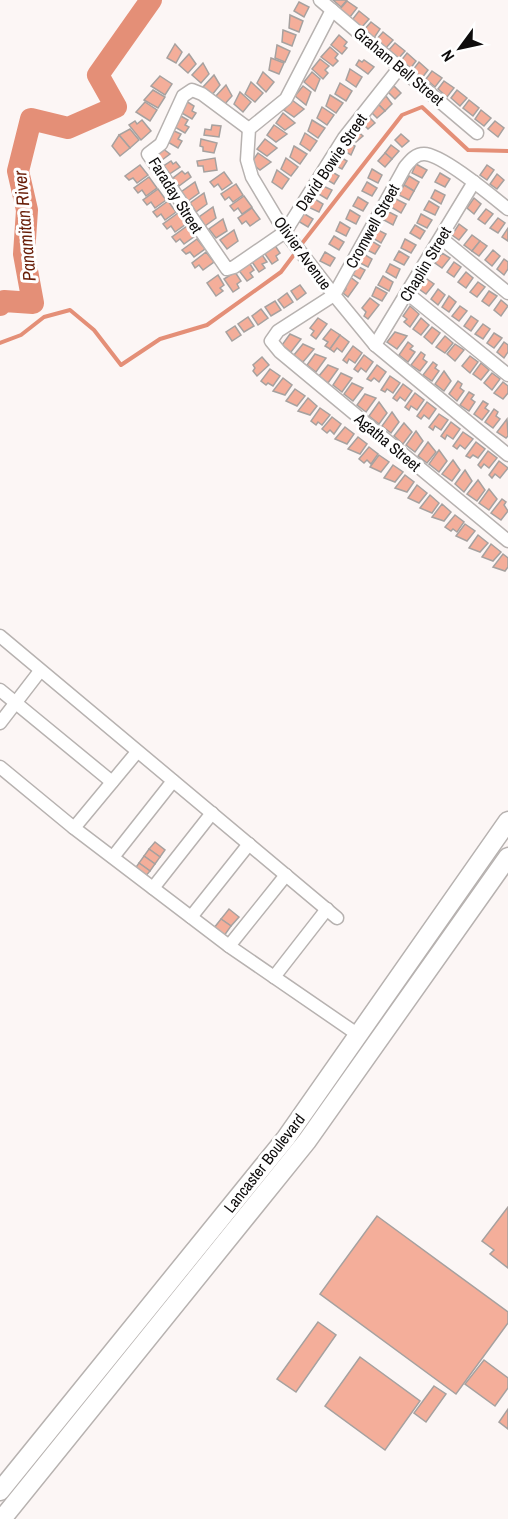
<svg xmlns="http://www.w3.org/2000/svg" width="508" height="1519" viewBox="0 0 508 1519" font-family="'Archivo Narrow',sans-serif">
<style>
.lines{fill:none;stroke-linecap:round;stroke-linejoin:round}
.stream{stroke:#e48f77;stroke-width:4}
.river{stroke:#e48f77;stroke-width:22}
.building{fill:#f4ae9a;stroke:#a6a19f;stroke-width:1.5}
.street-casing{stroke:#b7b2b0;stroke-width:15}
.secondary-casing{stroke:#b7b2b0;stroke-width:21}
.street{stroke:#fff;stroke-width:12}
.secondary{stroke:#fff;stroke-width:18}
.labels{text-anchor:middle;stroke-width:6;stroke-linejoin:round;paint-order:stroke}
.street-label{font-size:16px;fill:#0e0c0c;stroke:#fff}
.water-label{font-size:18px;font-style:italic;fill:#681d07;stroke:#fff}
</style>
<rect width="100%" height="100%" fill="#fcf6f5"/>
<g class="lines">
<!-- stream -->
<g class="stream">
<path d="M300 246 402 115 422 107 468 150 508 151"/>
<path d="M0 343 21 335 44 317 70 310 94 330 121 365 160 339 207 325 281 272 296 252"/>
</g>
<!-- river -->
<path class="river" d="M0 305 4 301 33 303 24 254 27 210 18 171 31 119 68 128 116 107 98 75 151 0"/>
</g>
<!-- building -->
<g class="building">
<path d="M333 0H347L341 7Z"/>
<path d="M347 1 357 8 350 17 340 9Z"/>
<path d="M299 2 309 7 304 17 294 11Z"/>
<path d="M359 11 369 19 362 27 352 20Z"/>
<path d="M290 15 303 21 299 32 289 28Z"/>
<path d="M371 22 380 29 374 38 364 30Z"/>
<path d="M283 30 296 35 292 46 282 42Z"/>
<path d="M383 32 393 40 386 48 376 40Z"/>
<path d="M339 35 347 42 344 46 347 48 342 54 331 45Z"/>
<path d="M395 43 405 51 398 59 388 51Z"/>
<path d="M175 44 182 52 176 63 167 58Z"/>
<path d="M277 45 290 51 285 62 275 58Z"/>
<path d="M330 47 338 54 335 58 338 61 333 66 321 57Z"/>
<path d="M407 53 416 61 410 69 400 62Z"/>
<path d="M189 54 196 64 188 73 179 65Z"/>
<path d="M271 58 284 63 279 74 269 70Z"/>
<path d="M320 59 329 66 325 70 328 73 323 79 312 69Z"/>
<path d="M359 60 362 62 364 60 374 67 368 74 356 65Z"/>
<path d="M419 62 428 70 422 78 412 71Z"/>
<path d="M203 63 209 74 201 83 192 75Z"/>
<path d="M350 69 362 77 356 87 346 80Z"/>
<path d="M432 71 442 78 435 87 426 79Z"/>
<path d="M263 72 274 82 266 92 257 83Z"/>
<path d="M312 72 320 79 315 91 304 82Z"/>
<path d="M214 75 220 85 212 95 203 87Z"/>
<path d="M160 76 172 84 165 95 151 86Z"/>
<path d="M444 81 454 88 447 97 438 89Z"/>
<path d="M251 82 263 93 255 102 245 94Z"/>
<path d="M340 83 352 91 346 101 335 94Z"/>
<path d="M226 85 232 96 224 105 215 97Z"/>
<path d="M303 86 311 92 306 105 295 96Z"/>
<path d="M394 86 401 93 395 99 388 92Z"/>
<path d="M153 90 165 97 158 108 144 100Z"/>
<path d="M457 90 467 98 460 106 451 98Z"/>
<path d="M240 92 251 102 243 112 234 104Z"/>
<path d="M330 95 343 103 336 113 326 106Z"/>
<path d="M386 96 392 104 385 111 378 104Z"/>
<path d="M292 100 304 109 294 117 284 110Z"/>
<path d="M469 100 479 108 473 116 463 108Z"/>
<path d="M186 101 194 106 192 111 196 113 192 119 180 112Z"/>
<path d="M145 102 157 110 150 121 136 112Z"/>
<path d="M378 104 385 111 377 118 370 111Z"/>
<path d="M322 107 334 115 327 125 317 118Z"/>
<path d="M481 110 491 118 484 126 475 119Z"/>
<path d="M283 113 295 123 285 130 276 123Z"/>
<path d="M179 115 188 120 185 125 189 127 185 133 173 126Z"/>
<path d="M368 116 375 123 368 129 361 122Z"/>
<path d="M142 120 151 131 141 140 129 125 135 121 137 124Z"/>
<path d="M312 120 325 128 318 138 308 131Z"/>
<path d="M495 121 504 128 498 137 488 129Z"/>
<path d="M212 125 221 126 219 137 204 135 205 129 211 130Z"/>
<path d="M274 125 287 134 276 142 267 135Z"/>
<path d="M130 129 139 140 130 148 119 135Z"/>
<path d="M355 129 363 136 356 142 349 135Z"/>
<path d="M172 130 181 134 178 139 182 141 178 148 166 141Z"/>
<path d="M305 133 317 141 310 151 300 144Z"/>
<path d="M401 134 409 141 402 147 395 140Z"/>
<path d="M119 135 130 148 120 156 112 146Z"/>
<path d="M201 139 217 143 214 153 203 151V147L200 146Z"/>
<path d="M265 139 277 148 267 156 257 149Z"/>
<path d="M345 141 355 146 351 155 341 149Z"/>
<path d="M391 145 399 151 392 159 385 153Z"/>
<path d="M294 146 307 154 300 164 290 157Z"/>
<path d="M162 148 170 154 158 163 152 154Z"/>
<path d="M258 153 271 162 260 170 251 163Z"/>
<path d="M385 153 392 159 385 167 378 161Z"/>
<path d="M337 155 347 161 342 169 332 164Z"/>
<path d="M215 158 217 170 204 172 203 166H198L197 161Z"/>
<path d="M286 158 298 167 291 176 281 169Z"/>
<path d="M171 161 173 164 176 162 180 167 168 175 162 167Z"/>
<path d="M416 164 427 170 422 178 412 173Z"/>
<path d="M140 165 148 175 137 183 133 178 129 180 125 176Z"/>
<path d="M487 165 494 170 487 180 480 175Z"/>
<path d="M372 169 382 175 378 183 368 178Z"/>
<path d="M277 170 289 179 282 189 272 182Z"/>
<path d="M329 170 339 176 334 184 324 178Z"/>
<path d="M182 171 185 174 188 172 191 177 179 186 173 178Z"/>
<path d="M224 172 232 183 222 190 218 184 214 187 210 182Z"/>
<path d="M440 173 450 179 445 187 435 182Z"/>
<path d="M497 174 504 180 497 189 490 184Z"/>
<path d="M409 176 419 182 414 191 404 185Z"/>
<path d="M149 177 157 188 146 196 142 190 138 193 134 188Z"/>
<path d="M195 182 199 193 188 201 181 192Z"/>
<path d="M367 182 377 188 372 196 362 191Z"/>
<path d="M236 184 243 195 233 202 229 197 225 200 221 194Z"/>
<path d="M321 185 332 190 327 199 317 193Z"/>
<path d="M404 185 414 191 409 200 399 195Z"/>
<path d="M158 189 166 200 155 208 151 202 147 205 143 200Z"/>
<path d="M435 190 445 195 441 204 431 198Z"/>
<path d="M204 193 207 204 196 212 190 203Z"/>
<path d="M244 196 252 207 242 214 238 208 234 211 230 206Z"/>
<path d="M358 197 368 203 363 211 353 206Z"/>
<path d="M313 198 323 204 319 212 308 207Z"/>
<path d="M474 198 481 204 474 214 467 208Z"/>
<path d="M396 199 406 204 401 213 391 207Z"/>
<path d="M168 201 176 212 165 220 161 214 157 217 153 212Z"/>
<path d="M429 201 439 207 435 215 424 210Z"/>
<path d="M213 207 216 218 205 226 199 217Z"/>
<path d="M252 208 260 219 250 226 246 221 242 224 238 218Z"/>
<path d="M486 209 493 214 485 224 478 219Z"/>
<path d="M350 210 360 216 356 224 346 219Z"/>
<path d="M387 211 397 216 393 225 382 219Z"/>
<path d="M178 213 186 224 175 232 171 226 167 229 163 224Z"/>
<path d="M303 213 313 219 308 227 298 221Z"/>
<path d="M421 214 432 220 427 228 417 223Z"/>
<path d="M498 218 505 223 498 233 490 228Z"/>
<path d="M223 219 227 231 216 238 209 229Z"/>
<path d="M340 222 350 228 346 236 336 231Z"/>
<path d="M459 224 467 230 459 240 452 235Z"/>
<path d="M415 225 425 231 420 239 410 233Z"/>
<path d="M187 226 195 236 184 244 180 239 176 242 172 237Z"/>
<path d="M508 228V241L502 237Z"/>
<path d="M376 229 386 234 381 243 371 237Z"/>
<path d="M234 230 238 241 227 249 220 240Z"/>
<path d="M472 235 480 241 472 251 464 245Z"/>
<path d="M334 236 344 242 339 250 329 244Z"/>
<path d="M197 239 205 249 194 257 190 252 186 254 182 250Z"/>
<path d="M405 239 416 245 411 253 401 248Z"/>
<path d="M370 240 380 246 375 254 365 249Z"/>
<path d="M480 241 487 246 479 256 472 251Z"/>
<path d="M274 244 280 253 276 256 278 260 272 264 263 251Z"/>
<path d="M493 250 500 256 492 266 485 260Z"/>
<path d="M399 251 409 257 404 265 394 260Z"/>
<path d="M206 252 214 262 203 270 199 265 195 268 192 263Z"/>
<path d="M260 252 267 262 262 264 265 268 259 272 250 259Z"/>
<path d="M325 252 335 258 330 266 320 261Z"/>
<path d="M362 253 372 259 368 267 358 262Z"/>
<path d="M442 253 450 258 442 268 435 263Z"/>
<path d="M504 259 508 262V269L504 275 497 269Z"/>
<path d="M248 261 254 270 250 273 253 277 247 281 237 268Z"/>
<path d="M454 262 461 267 454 277 447 272Z"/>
<path d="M390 264 400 269 396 278 386 272Z"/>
<path d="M355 265 365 270 360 279 350 273Z"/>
<path d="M235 272 241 281 237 284 239 288 233 292 224 279Z"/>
<path d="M466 272 473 278 466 288 458 282Z"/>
<path d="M218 275 224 285 220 288 223 291 216 296 207 283Z"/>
<path d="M349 276 358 283 348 297 343 293 346 289 342 286Z"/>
<path d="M383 276 393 282 389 291 378 285Z"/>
<path d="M427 279 434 284 426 294 419 289Z"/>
<path d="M478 282 485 287 477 297 470 292Z"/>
<path d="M300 285 306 293 297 300 291 291Z"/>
<path d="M376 287 387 293 382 301 372 296Z"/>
<path d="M438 289 445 295 438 305 431 299Z"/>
<path d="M489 291 497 296 489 306 482 301Z"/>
<path d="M287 293 293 302 284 308 278 300Z"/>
<path d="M449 296 456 302 449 312 442 307Z"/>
<path d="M370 298 379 305 368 319 364 316 366 312 362 308Z"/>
<path d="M501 300 508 306 501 316 494 310Z"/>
<path d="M275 301 281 310 271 316 265 307Z"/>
<path d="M410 306 419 314 410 327 404 322 407 319 403 316Z"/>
<path d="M460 306 467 311 459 321 452 316Z"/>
<path d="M261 309 268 318 258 325 252 316Z"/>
<path d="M471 316 478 321 471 331 464 326Z"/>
<path d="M248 317 254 326 244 332 238 324Z"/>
<path d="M318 318 327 324 316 339 311 335 314 331 310 328Z"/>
<path d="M421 318 429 325 421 335 413 329Z"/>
<path d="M483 324 490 329 483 339 475 334Z"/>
<path d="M235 326 241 335 232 341 226 332Z"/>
<path d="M432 327 440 333 432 344 424 337Z"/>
<path d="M331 329 340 335 330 349 325 346 328 342 323 339Z"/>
<path d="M395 332 407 336 397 349 387 342Z"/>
<path d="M494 333 502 338 494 348 487 343Z"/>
<path d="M290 334 301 339 291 352 282 345Z"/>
<path d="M340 335 349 342 342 352 337 348 334 352 330 349Z"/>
<path d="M445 336 453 343 445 353 436 347Z"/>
<path d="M408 342 413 346 410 349 415 352 408 362 399 355Z"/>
<path d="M504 342 508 345V352L504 358 497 352Z"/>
<path d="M303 344 314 349 303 362 294 355Z"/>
<path d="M455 344 464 350 455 361 447 354Z"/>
<path d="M353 346 362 353 355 363 349 359 347 363 343 360Z"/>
<path d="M421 352 425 355 423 359 427 362 420 371 411 365Z"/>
<path d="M315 354 326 358 316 372 307 365Z"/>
<path d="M364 355 373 362 366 372 361 368 358 372 354 369Z"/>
<path d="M470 356 478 362 470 373 462 366Z"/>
<path d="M262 357 269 365 257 376 253 371 255 368 253 365Z"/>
<path d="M433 362 437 365 435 368 439 371 432 381 423 375Z"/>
<path d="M481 363 489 370 481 380 473 374Z"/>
<path d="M328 365 338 369 328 383 319 376Z"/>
<path d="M377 365 386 372 379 382 374 378 371 381 367 379Z"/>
<path d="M270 369 280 376 273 386 268 383 266 385 261 381Z"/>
<path d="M444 371 451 381 444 391 435 384Z"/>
<path d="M341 373 352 378 342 392 333 385Z"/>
<path d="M492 373 500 379 492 390 484 383Z"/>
<path d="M390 376 400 383 393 393 387 389 385 392 381 390Z"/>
<path d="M283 378 292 385 285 395 273 391Z"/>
<path d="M458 381 462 384 460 388 464 391 457 401 449 394Z"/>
<path d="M503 382 508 386V393L503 399 494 393Z"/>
<path d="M352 383 363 388 353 401 344 394Z"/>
<path d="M403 384 412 391 405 401 400 397 397 401 393 398Z"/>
<path d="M295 389 305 396 297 406 286 401Z"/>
<path d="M469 392 474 395 471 399 475 402 469 411 460 405Z"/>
<path d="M415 393 424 400 417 410 411 406 409 410 405 407Z"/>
<path d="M365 394 376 398 366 412 357 405Z"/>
<path d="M308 398 317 406 310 415 298 411Z"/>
<path d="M483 401 488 404 485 408 489 411 482 420 474 414Z"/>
<path d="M379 402 387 413 379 424 369 416Z"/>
<path d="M427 402 436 409 429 419 424 415 421 419 417 416Z"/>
<path d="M320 408 330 415 322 425 318 422 316 425 311 421Z"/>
<path d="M494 409 498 412 496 416 500 419 493 428 485 422Z"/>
<path d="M392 412 399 422 391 433 382 426Z"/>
<path d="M439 414 448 420 441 430 435 426 433 430 429 427Z"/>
<path d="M332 417 341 424 334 434 330 430 327 433 322 429Z"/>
<path d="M507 419 508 436 506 438 497 432Z"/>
<path d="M451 422 460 429 453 439 447 435 445 439 441 436Z"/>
<path d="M404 423 412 432 403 444 394 436Z"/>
<path d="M345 427 354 434 347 444 335 439Z"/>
<path d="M416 431 423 441 415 452 406 445Z"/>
<path d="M463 432 473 439 465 449 460 445 457 449 453 446Z"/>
<path d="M358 437 367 444 360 454 348 449Z"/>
<path d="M428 442 436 452 427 463 418 456Z"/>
<path d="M476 442 485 449 478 458 473 455 470 458 466 456Z"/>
<path d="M369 447 378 454 371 464 367 460 364 463 359 459Z"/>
<path d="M439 450 447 461 439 472 429 464Z"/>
<path d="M488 451 497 458 489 468 484 464 481 468 478 465Z"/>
<path d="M379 455 389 462 381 472 370 467Z"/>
<path d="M453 460 460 470 452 481 442 474Z"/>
<path d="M499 461 508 468 500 478 495 474 492 478 489 475Z"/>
<path d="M393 465 403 472 395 482 384 478Z"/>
<path d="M465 470 472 481 464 492 455 484Z"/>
<path d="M405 475 414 482 407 492 395 488Z"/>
<path d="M478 480 485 490 477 501 467 494Z"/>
<path d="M417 485 427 493 419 503 408 498Z"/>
<path d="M489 489 497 499 489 510 479 503Z"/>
<path d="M430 495 439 503 432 513 420 508Z"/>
<path d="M502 499 506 502 504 505 508 511 501 520 491 513Z"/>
<path d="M442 504 451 512 444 521 432 517Z"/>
<path d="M455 515 464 522 457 532 453 529 451 531 445 527Z"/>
<path d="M465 524 475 531 467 541 456 536Z"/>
<path d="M478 535 488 543 480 552 469 548Z"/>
<path d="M491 544 501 552 493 561 482 557Z"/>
<path d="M503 554 508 558V567L505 571 493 567Z"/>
<path d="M155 842 165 850 160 857 149 849Z"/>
<path d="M149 849 160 857 155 864 144 856Z"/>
<path d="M144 856 155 864 150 871 139 863Z"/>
<path d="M139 863 150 871 144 878 134 870Z"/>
<path d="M229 909 239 917 231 926 221 919Z"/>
<path d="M221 919 231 926 224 936 214 928Z"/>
<path d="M508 1207V1268L490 1254 494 1250 482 1241Z"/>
<path d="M377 1216 508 1312V1323L456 1394 320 1294Z"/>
<path d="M318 1322 336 1335 296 1392 277 1379Z"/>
<path d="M360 1357 420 1401 385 1450 325 1406Z"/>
<path d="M484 1360 508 1378V1388L495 1406 465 1384Z"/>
<path d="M434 1386 446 1394 426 1422 414 1413Z"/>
<path d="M508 1409V1429L499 1422Z"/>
</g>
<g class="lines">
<!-- street casing -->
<g class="street-casing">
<g id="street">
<path d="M320 0 477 133"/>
<path d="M332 10 286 99 249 129 247 160 252 177 285 232 334 295 375 345 508 455"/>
<path d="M249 129 202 94 192 90 183 96 161 144 148 154 227 269 234 267 285 232 344 138 400 67"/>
<path d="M508 209C493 197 442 154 424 154 415 154 410 161 405 167L334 295 278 331 271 341 280 352 508 541"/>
<path d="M441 238 508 293"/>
<path d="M407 293 508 375"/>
<path d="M375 345 474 182"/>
<path d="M0 636 337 918"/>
<path d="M0 690 112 782"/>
<path d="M0 723 40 671"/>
<path d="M0 767 74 828 229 946 357 1034"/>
<path d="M74 828 137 752"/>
<path d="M113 857 173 781"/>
<path d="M153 888 212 813"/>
<path d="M191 917 249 844"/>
<path d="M229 946 286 875"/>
<path d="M274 977 327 909"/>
</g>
</g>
<!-- secondary casing -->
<g class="secondary-casing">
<g id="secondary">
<path d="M0 1491 286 1138 508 821"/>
<path d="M2 1519 307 1141 508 857"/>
</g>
</g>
<!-- street -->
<use href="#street" class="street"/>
<!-- secondary -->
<use href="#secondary" class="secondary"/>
</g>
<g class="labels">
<!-- street labels -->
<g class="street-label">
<text transform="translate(399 66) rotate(40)" y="6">Graham Bell Street</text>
<text transform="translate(331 162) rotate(-56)" y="6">David Bowie Street</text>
<text transform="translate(176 195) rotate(58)" y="6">Faraday Street</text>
<text transform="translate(372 226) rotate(-61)" y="6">Cromwell Street</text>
<text transform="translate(303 253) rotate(54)" y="6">Olivier Avenue</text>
<text transform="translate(425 264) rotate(-59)" y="6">Chaplin Street</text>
<text transform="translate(388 442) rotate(40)" y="6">Agatha Street</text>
<text transform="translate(264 1163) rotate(-52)" y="6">Lancaster Boulevard</text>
</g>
<!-- water labels -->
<g class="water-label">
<text transform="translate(25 226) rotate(-95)" y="6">Panamitan River</text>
</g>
</g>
<!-- north arrow -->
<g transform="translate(460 48) rotate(237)" stroke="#ffffff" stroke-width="4.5" paint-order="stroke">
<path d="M0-4.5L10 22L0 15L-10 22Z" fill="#0e0c0c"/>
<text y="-9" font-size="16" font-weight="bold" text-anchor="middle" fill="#0e0c0c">N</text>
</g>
</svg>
